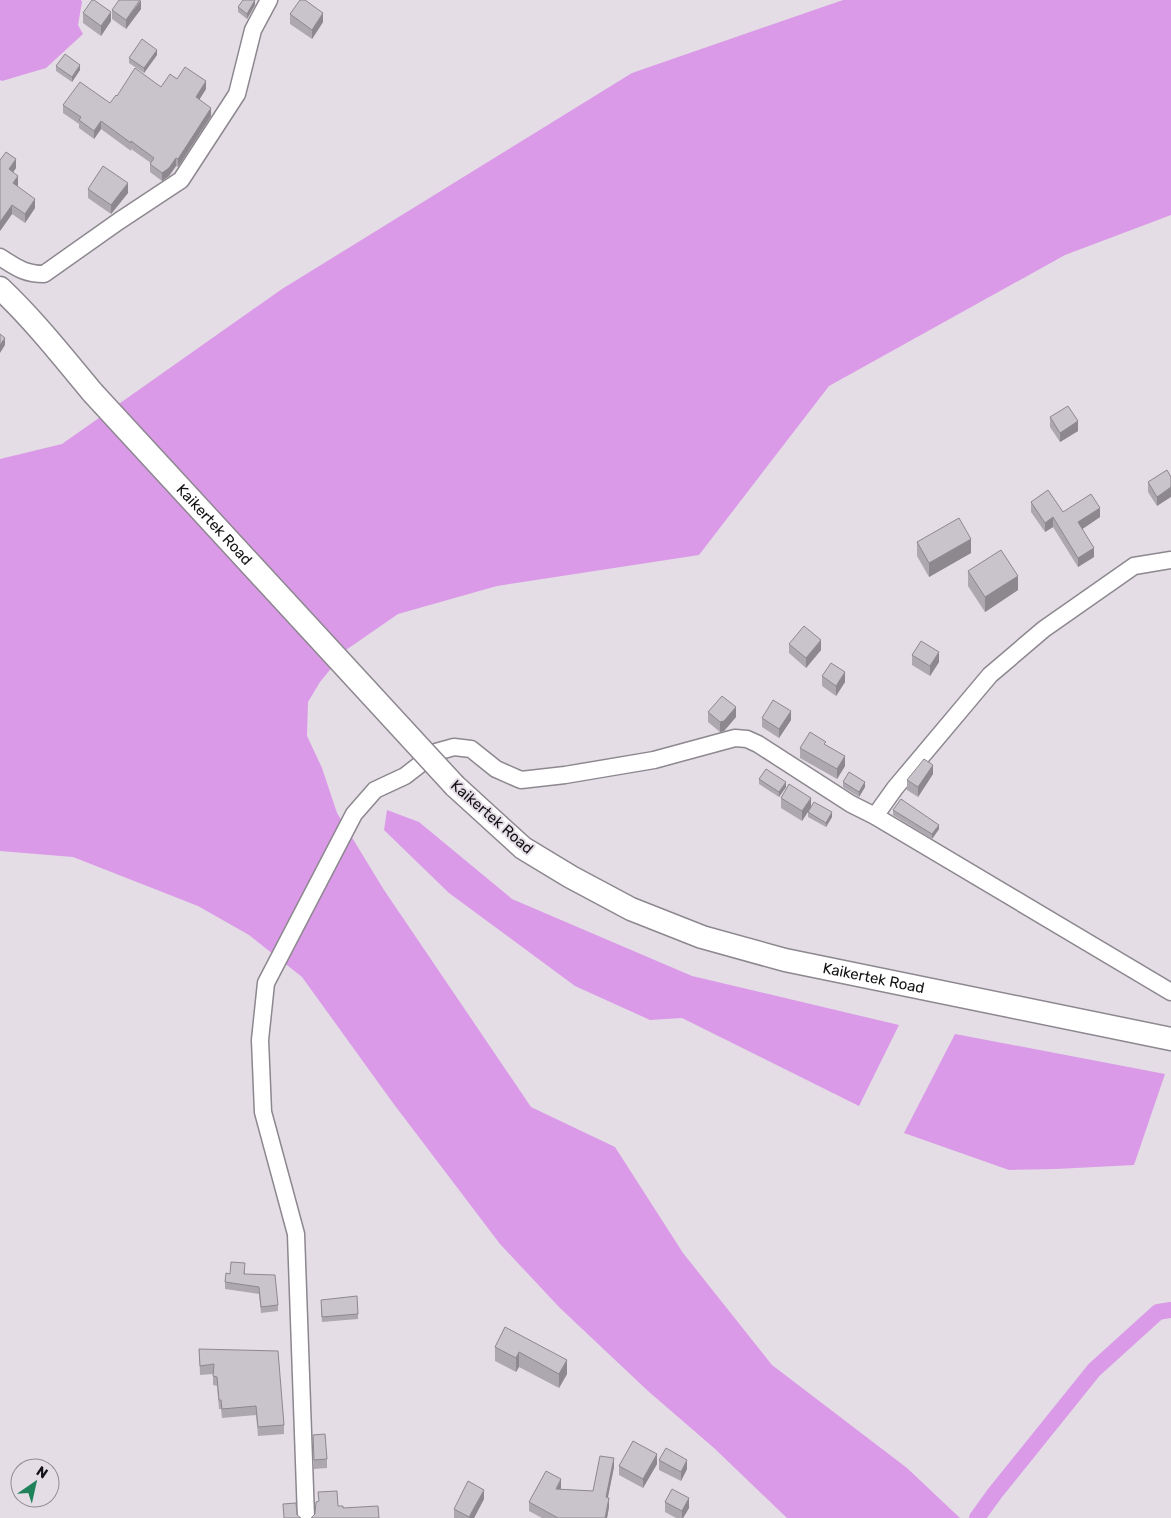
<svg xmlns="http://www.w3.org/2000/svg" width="1171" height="1518" viewBox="0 0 1171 1518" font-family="Rubik,sans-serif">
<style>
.water{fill:#da9ae7}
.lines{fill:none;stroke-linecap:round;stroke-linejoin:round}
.canal{stroke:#da9ae7;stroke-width:16}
.street-casing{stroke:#8d878f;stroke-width:19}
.secondary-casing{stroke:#8d878f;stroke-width:25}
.street{stroke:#fff;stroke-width:16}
.secondary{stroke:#fff;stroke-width:22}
.secondary-bridge-casing{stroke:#8d878f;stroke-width:25;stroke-linecap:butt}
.secondary-bridge{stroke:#fff;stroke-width:22}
.wall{fill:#ada8af}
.shaded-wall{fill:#8d888e}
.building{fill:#c9c3cb;stroke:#8d888e}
.labels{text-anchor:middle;stroke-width:4;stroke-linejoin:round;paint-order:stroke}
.street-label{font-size:15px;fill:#141215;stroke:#e4dde6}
</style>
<rect width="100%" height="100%" fill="#e4dde6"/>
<!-- water -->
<g class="water">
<path d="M0 0H81L82 2 78 25 83 34 46 68 2 81 0 80Z"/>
<path d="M843 0H1171V215L1065 255 829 386 699 555 497 586 398 614 346 650 320 682 308 702 307 736 322 768 337 813 384 890 531 1107 615 1147 683 1253 772 1365 907 1468 960 1518H787L714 1448 648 1391 560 1308 500 1244 393 1103 302 977 249 935 198 906 73 857 0 851V459L62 444 282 289 632 73Z"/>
<path d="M387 810 419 822 512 899 692 976 899 1025 859 1106 682 1018 650 1020 575 986 449 893 384 830Z"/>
<path d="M955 1034 1165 1074 1134 1165 1056 1169 1009 1170 904 1133Z"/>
</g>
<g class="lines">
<!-- canal -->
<path class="canal" d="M977 1518 995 1493 1094 1370 1158 1312 1171 1310"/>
<!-- street casing -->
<g class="street-casing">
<g id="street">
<path d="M0 257C16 267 24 274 44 274L119 221 181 180 237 94 253 30 269 0"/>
<path d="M875 816 895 788 990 675 1044 629 1134 566 1171 560"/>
<path d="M306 1518 296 1234 263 1112 260 1040 266 983 354 814 375 790 405 776 436 752 454 747 471 749 496 769 521 780 565 775 654 760 735 738 747 739 758 744 851 804 875 816 1171 992"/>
</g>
</g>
<!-- secondary casing -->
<g class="secondary-casing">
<g id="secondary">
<path d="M0 288C34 320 63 357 93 393"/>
<path id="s1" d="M455 786 523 848 571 877 631 909 702 937 785 960 1171 1039"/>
</g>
</g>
<!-- street -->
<use href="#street" class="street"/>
<!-- secondary -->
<use href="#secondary" class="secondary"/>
<!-- secondary-bridge casing -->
<g class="secondary-bridge-casing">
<g id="secondary-bridge">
<path id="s2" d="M93 393 455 786"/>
</g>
</g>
<!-- secondary-bridge -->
<use href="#secondary-bridge" class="secondary-bridge"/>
</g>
<!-- wall -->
<g class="wall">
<path d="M255 5 247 19 238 12V7Z"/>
<path d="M141 9 126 29 112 19V10Z"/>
<path d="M83 13 111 21 101 36 83 23Z"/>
<path d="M290 14 323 22 312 39 290 24Z"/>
<path d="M157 55 144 73 129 63V58Z"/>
<path d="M56 66 80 70 72 82 56 71Z"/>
<path d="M177 79 206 89 199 100 211 116 178 167 176 166 169 176 162 181 150 172V164L151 163 131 149V151L101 129 94 139 79 128V124L63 113V105L110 103 117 96 161 87Z"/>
<path d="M0 160 16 168 13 172 18 185 17 186 35 208 25 223 12 214 0 231Z"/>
<path d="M88 189 128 193 111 214 88 198Z"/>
<path d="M1050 417 1078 431 1060 442 1050 427Z"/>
<path d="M1167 470 1157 506 1148 492V482Z"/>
<path d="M1031 502 1063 512 1100 517 1082 529 1094 557 1078 567 1053 527 1045 532 1031 512Z"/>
<path d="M917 542 971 553 929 577 917 556Z"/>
<path d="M968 571 1018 590 985 612 968 586Z"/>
<path d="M789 644 821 650 806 668 789 653Z"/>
<path d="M912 655 939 662 930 676 912 665Z"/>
<path d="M822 676 845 682 836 696 822 686Z"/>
<path d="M708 712 736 717 724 731 720 732 708 722Z"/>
<path d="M762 718 791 720 779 738 762 727Z"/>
<path d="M800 748 845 766 837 779 800 758Z"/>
<path d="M933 774 918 797 907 790V780Z"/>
<path d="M759 779 786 787 779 797 759 784Z"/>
<path d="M843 782 865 787 859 797 843 787Z"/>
<path d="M781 798 811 807 832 817 826 827 808 817V812L802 821 781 808Z"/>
<path d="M893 810 939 829 932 839 893 815Z"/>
<path d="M245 1270V1274L278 1305V1311L261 1313 259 1294 225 1289V1282L230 1274Z"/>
<path d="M321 1305 358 1314V1319L322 1322Z"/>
<path d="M505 1327 567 1374 559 1388 519 1367 516 1372 495 1361V1347Z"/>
<path d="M199 1349 284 1425V1434L258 1436 256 1415 222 1418 221 1409H219L217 1386 213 1385V1374L200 1375Z"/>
<path d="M313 1435 327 1459V1468L314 1469Z"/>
<path d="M659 1460 687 1469 681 1481 659 1470Z"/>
<path d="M657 1464 643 1488 619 1475V1466Z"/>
<path d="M614 1467 608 1497 609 1507 607 1518H542L529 1511V1502L561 1488V1489L593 1491Z"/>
<path d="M484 1499 474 1518H454V1509Z"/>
<path d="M665 1502 689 1508 683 1518H676L665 1512Z"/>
</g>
<!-- shaded-wall -->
<g class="shaded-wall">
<path d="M141 0V9L126 29V20Z"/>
<path d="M255 0V5L247 19V14Z"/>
<path d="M111 12V21L101 36V26Z"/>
<path d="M323 13V22L312 39V30Z"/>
<path d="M157 50V55L144 73V68Z"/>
<path d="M80 65V70L72 82V77Z"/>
<path d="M206 81V89L196 105V97Z"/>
<path d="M211 108V116L178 167V159Z"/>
<path d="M101 121V129L94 139V131Z"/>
<path d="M176 158V166L169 176 162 181V173Z"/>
<path d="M16 159V168L9 178V169Z"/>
<path d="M18 176V185L13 192V183Z"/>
<path d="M128 183V193L111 214V205Z"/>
<path d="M35 199V208L25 223V214Z"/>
<path d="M12 205V214L0 231V222Z"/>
<path d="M5 338V345L0 353V345Z"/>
<path d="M1078 421V431L1060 442V433Z"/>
<path d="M1171 487V497L1157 506V497Z"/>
<path d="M1100 508V517L1078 532V522Z"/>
<path d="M1053 517V527L1045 532V523Z"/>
<path d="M971 539V553L929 577V563Z"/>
<path d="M1094 548V557L1078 567V558Z"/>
<path d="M1018 576V590L985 612V597Z"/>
<path d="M821 640V650L806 668V658Z"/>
<path d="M939 652V662L930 676V666Z"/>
<path d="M845 672V682L836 696V686Z"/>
<path d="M736 707V717L724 731 720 732V722Z"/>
<path d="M791 711V720L779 738V729Z"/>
<path d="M845 756V766L837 779V769Z"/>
<path d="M933 765V774L918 797V787Z"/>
<path d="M786 782V787L779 797V792Z"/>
<path d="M865 782V787L859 797V792Z"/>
<path d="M811 798V807L802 821V811Z"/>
<path d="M832 812V817L826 827V823Z"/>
<path d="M939 825V829L932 839V834Z"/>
<path d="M519 1352V1367L516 1372V1358Z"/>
<path d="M567 1360V1374L559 1388V1374Z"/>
<path d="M657 1454V1464L643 1488V1479Z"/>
<path d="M614 1458V1467L606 1506V1497Z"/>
<path d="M687 1460V1469L681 1481V1472Z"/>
<path d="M561 1479V1488L556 1498V1489Z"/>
<path d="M484 1490V1499L474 1518H469Z"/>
<path d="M609 1498V1507L607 1518H605Z"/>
<path d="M689 1498V1508L683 1518H682V1511Z"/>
</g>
<!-- building -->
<g class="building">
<path d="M92 0H94L111 12 101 26 83 13Z"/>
<path d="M119 0H140L126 20 112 10Z"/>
<path d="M243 0H255L247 14 238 7Z"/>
<path d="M300 0H305L323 13 312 30 290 14Z"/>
<path d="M142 39 157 50 144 68 129 58Z"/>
<path d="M65 54 80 65 72 77 56 66Z"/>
<path d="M185 67 206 81 196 97 211 108 178 159 176 158 169 168 162 173 150 164 154 158 131 141V143L101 121 94 131 79 120 81 117 63 105 80 82 110 103 116 95 117 96 135 68 161 87 170 74 177 79Z"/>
<path d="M6 152 16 159 9 169 18 176 13 183 35 199 25 214 12 205 0 222V160Z"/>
<path d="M103 166 128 183 111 205 88 189Z"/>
<path d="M0 334 5 338 0 345Z"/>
<path d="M1068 406 1078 421 1060 433 1050 417Z"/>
<path d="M1167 470 1171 477V487L1157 497 1148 482Z"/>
<path d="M1048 490 1063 512 1091 494 1100 508 1078 522 1094 548 1078 558 1053 517 1045 523 1031 502Z"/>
<path d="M959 518 971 539 929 563 917 542Z"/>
<path d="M1001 550 1018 576 985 597 968 571Z"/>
<path d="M804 626 821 640 806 658 789 644Z"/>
<path d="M921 641 939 652 930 666 912 655Z"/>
<path d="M831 663 845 672 836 686 822 676Z"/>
<path d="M722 696 736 707 724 721 720 722 708 712Z"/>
<path d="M773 700 791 711 779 729 762 718Z"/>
<path d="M810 732 826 742 824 744 845 756 837 769 800 748Z"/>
<path d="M924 759 933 765 918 787 907 780Z"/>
<path d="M766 769 786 782 779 792 759 779Z"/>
<path d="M849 772 865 782 859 792 843 782Z"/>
<path d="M789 784 811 798 802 811 781 798Z"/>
<path d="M901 799 939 825 932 834 893 810Z"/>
<path d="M814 802 832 812 826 823 808 812Z"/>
<path d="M231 1262 245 1263 244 1274 275 1275 278 1305 261 1307 259 1287 225 1282 226 1273 230 1274Z"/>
<path d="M357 1296 358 1314 322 1317 321 1300Z"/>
<path d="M505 1327 567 1360 559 1374 519 1352 516 1358 495 1347Z"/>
<path d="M199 1349 278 1351 284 1425 258 1427 256 1406 222 1409 221 1400H219L217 1377 213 1376 214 1364 200 1366Z"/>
<path d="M325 1434 327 1459 314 1460 313 1435Z"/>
<path d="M633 1441 657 1454 643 1479 619 1466Z"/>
<path d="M666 1448 687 1460 681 1472 659 1460Z"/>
<path d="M600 1456 614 1458 606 1497 609 1498 605 1518H558L529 1502 546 1471 561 1479 556 1489 593 1491Z"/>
<path d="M468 1481 484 1490 469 1517 454 1509Z"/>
<path d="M672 1489 689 1498 682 1511 665 1502Z"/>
<path d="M337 1491 338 1506H343V1508L378 1506 379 1518H311L315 1514 316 1502 319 1501 318 1492Z"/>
<path d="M296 1503 297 1515 301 1518H284L283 1504Z"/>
</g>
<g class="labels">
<!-- street labels -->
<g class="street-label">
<text dy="5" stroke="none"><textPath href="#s2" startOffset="179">Kaikertek Road</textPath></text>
<text transform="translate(492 817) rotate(41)" y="5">Kaikertek Road</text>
<text dy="5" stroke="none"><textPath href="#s1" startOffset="469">Kaikertek Road</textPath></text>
</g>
</g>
<!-- north arrow -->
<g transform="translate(35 1483) rotate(34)"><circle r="24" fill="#e4dde6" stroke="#918c92"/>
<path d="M0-4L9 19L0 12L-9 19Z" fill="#20825b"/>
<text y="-8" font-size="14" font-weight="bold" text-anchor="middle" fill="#141215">N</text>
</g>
</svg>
